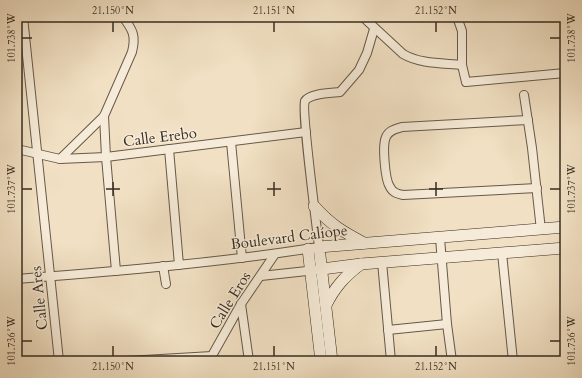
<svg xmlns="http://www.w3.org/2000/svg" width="582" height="378" viewBox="0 0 582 378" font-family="Cardo,serif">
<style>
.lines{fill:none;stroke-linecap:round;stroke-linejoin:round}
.street-casing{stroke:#665949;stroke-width:10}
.secondary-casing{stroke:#372c20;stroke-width:12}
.street{stroke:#f6ebd8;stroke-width:8}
.secondary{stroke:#f6ebd8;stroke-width:11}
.ticks{fill:none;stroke:#372c20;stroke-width:1.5}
.labels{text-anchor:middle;stroke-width:3;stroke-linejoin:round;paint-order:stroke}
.street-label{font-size:15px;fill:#372c20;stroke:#f6ebd8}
.neatline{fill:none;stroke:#372c20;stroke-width:1.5}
.ticks-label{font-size:10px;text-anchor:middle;fill:#372c20}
</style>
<rect width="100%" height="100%" fill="#f1e0c3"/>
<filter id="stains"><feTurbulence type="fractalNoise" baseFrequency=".005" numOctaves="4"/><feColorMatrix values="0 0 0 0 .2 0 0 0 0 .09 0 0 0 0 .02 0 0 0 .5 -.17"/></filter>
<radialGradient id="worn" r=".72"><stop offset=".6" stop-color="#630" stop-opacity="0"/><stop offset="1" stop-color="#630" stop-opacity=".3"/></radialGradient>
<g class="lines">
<!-- street casing -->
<g class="street-casing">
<g id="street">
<path d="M23 17 59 361"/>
<path d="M363 17 403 54C420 64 443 63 462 65"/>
<path d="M457 17 462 31V65L466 82 565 73"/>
<path d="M524 95 532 148 541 230"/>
<path d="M104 116 106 157 116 271"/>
<path d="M528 120 402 127C396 129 389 130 386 137 382 145 385 180 390 187 393 193 398 194 403 195L537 188"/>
<path d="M231 142 242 258"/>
<path d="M17 149 60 159 106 157 306 132"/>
<path d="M169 149 179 265"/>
<path d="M60 159 104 116 132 52C136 36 133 30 123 17"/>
<path d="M440 238 447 324 452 361"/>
<path d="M502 253 513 361"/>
<path d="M382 262 391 361"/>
<path d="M163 266 166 284"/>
<path d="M261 276 316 270"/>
<path d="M17 279C118 271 219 263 319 247 317 228 301 109 305 101 310 93 332 93 340 92L359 70 367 53 374 29"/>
<path d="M241 304 249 361"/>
<path d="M388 330 447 324"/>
<path d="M127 361 212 356"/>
<path d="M209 361 241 304 275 254"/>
</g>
</g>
<!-- secondary casing -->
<g class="secondary-casing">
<g id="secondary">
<path d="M314 206C331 225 342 231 364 243"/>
<path d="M308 249 321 361"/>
<path d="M322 269 361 264 565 248"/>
<path d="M326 305C335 287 345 276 361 264"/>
<path d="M332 361 319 247 565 227"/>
</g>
</g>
<!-- street -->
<use href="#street" class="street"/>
<!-- secondary -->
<use href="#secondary" class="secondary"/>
</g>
<!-- ticks -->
<path class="ticks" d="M113 22V32M274 22V32M436 22V32M22 38H32M550 38H560M113 182V196M274 182V196M436 182V196M22 189H32M106 189H120M267 189H281M429 189H443M550 189H560M22 341H32M550 341H560M113 346V356M274 346V356M436 346V356"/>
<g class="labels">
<!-- street labels -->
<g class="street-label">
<text transform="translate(160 137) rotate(-7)" y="5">Calle Erebo</text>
<text transform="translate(289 237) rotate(-7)" y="5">Boulevard Calíope</text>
<text transform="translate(39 298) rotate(-96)" y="5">Calle Ares</text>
<text transform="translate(230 300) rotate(-58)" y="5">Calle Eros</text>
</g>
</g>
<!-- margin -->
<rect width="582" height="378" fill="none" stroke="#f1e0c3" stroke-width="44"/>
<rect x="22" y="22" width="538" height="334" class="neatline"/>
<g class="ticks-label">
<text x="113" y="14">21.150°N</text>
<text x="274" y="14">21.151°N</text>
<text x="436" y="14">21.152°N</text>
<text transform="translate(571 38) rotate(-90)" y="4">101.738°W</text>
<text transform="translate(11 38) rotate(-90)" y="4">101.738°W</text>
<text transform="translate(571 189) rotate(-90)" y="4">101.737°W</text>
<text transform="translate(11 189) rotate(-90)" y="4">101.737°W</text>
<text transform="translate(571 341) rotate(-90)" y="4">101.736°W</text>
<text transform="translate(11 341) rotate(-90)" y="4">101.736°W</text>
<text x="113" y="370">21.150°N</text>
<text x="274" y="370">21.151°N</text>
<text x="436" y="370">21.152°N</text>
</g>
<rect width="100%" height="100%" filter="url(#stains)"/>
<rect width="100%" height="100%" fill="url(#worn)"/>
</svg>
